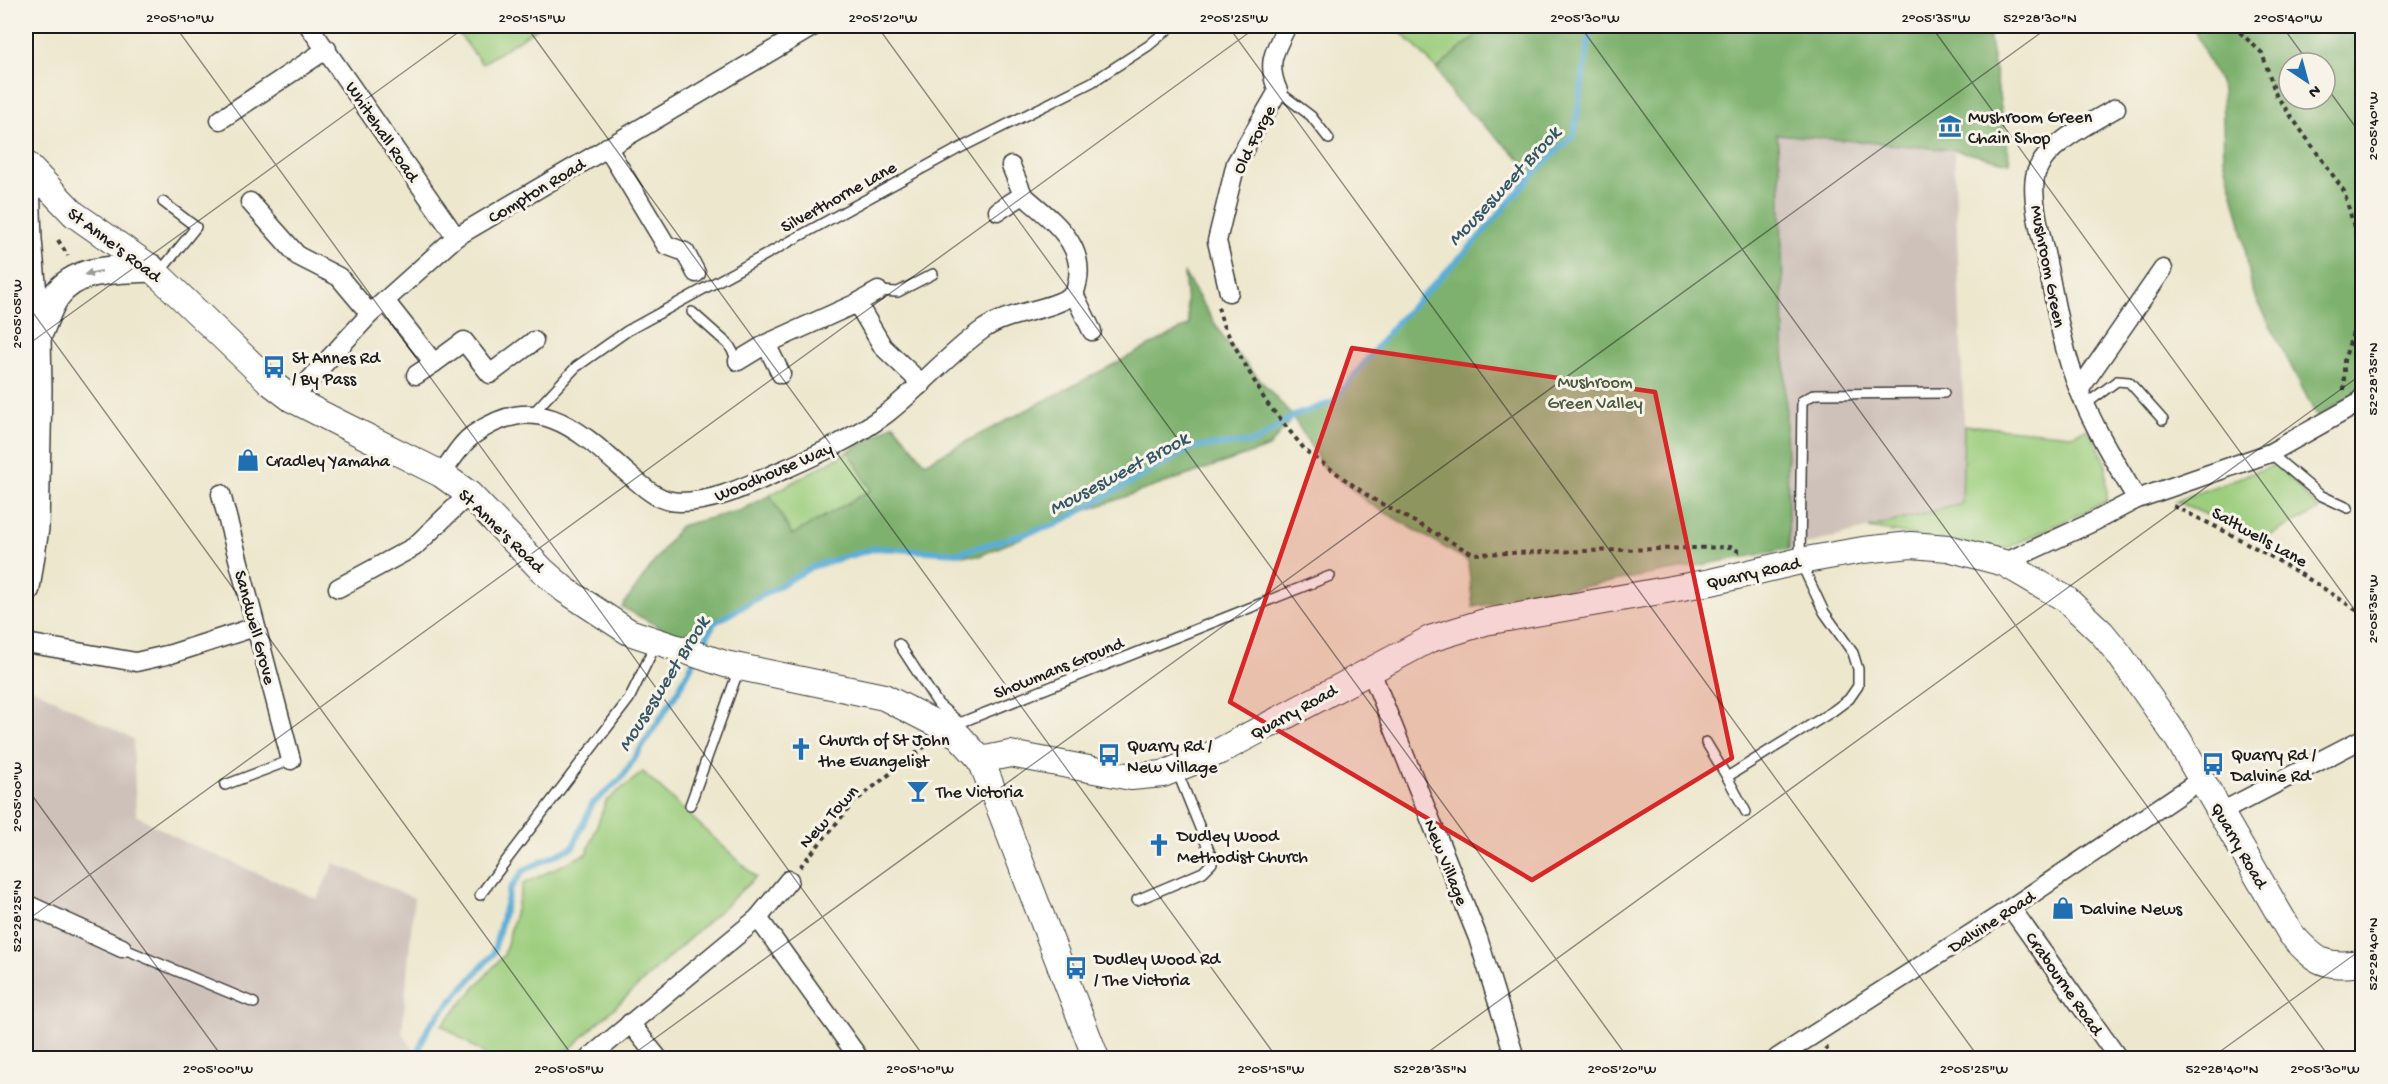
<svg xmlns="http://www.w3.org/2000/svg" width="2388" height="1084" viewBox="0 0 2388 1084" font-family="'Gochi Hand',sans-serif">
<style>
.industrial{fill:#cec1ba}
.green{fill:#9cce7e;stroke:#5c754d;stroke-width:1.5}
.forest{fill:#7db16d;stroke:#4c6644;stroke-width:1.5;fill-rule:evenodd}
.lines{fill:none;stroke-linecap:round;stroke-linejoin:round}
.stream{stroke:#5badd6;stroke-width:6}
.lane-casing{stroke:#3b3a37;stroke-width:12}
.street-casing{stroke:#3b3a37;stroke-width:21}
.secondary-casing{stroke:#3b3a37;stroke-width:28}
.primary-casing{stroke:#3b3a37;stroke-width:30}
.path{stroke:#3b3a37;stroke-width:4;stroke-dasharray:4.5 4.5;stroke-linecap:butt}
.lane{stroke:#fff;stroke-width:9}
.street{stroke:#fff;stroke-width:18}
.secondary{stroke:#fff;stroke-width:26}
.primary{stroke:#fff;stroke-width:27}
.oneway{fill:#999}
.marked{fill:#d62828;fill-opacity:0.2;stroke:#d62828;stroke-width:4.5;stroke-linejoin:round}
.ticks{fill:none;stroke:#1c1c1c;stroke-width:1.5;stroke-opacity:0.45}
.labels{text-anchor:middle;stroke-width:6;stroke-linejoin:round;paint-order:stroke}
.poi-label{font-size:18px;fill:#1c1c1c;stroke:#f7f3e8;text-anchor:start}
.street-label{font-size:18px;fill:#1c1c1c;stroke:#f7f3e8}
.park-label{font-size:18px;fill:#495a3e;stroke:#f7f3e8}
.water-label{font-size:20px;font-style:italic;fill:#355666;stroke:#f7f3e8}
.neatline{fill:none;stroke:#1c1c1c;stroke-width:2}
.ticks-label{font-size:15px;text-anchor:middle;fill:#1c1c1c}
</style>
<rect width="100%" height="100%" fill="#f7f3e8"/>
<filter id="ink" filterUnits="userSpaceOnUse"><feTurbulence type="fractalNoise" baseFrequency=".0167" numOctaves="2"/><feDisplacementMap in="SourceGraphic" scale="12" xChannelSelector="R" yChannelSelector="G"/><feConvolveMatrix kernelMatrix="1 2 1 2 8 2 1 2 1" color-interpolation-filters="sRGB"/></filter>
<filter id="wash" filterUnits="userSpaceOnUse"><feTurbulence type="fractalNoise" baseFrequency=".008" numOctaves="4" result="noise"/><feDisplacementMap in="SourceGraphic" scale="24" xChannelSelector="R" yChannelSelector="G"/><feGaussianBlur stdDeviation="1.35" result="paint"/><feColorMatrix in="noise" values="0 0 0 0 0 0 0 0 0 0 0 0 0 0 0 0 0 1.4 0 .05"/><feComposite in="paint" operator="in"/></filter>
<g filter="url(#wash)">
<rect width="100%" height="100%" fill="#ede7cd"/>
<!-- industrial -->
<g class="industrial">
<path d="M1777 134 1954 150 1964 425 1962 504 1789 549 1780 166Z"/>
<path d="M28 686 133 739 136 815 181 840 317 899 334 863 414 898 402 1033 420 1058H26V693Z"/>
</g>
<!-- green -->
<g class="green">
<path d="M453 26H540L482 64Z"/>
<path d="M1395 26H1487L1437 69Z"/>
<path d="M1964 425 2071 435 2088 429 2106 462 2107 501 2003 550 1869 528 1962 504Z"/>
<path d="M849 451 871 490 792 535 770 495Z"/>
<path d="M2277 464 2319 510 2262 539 2175 501Z"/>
<path d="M643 772 756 877 560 1058H490L442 1025 504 955 523 884 587 853 606 801Z"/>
</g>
<!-- forest -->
<g class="forest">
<path d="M1487 26H1985L1989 34 2010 163 1954 150 1777 134 1780 166 1789 549 1473 607 1468 561 1367 502 1323 466 1293 417 1269 447 1084 511 979 556 876 548 814 566 714 623 676 636 622 607 680 526 742 510 770 495 792 535 871 490 849 451 894 424 925 463 1189 325 1184 273 1225 340 1292 416 1333 402 1397 322 1476 241 1535 173 1453 97 1437 69Z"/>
<path d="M2192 26H2362V384L2353 396 2317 417 2252 290 2241 224 2224 159 2222 89ZM2289 63H2325V99H2289Z"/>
</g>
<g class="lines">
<!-- stream -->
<g class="stream">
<path d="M700 650 714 623 814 566 876 548 958 553 1055 525 1194 447 1256 442 1293 416 1333 402 1397 322 1476 241 1535 172 1574 135 1591 26"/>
<path d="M415 1058 429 1026 493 954 510 889 524 870 573 847 592 804 621 779 678 691 695 659"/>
</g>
</g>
</g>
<g filter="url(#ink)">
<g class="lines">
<!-- lane casing -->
<g class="lane-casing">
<g id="lane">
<path d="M1278 91 1311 116 1329 139"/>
<path d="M159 273 196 227 163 202"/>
<path d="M878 291 898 292 933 274"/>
<path d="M692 312 729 345 738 361"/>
<path d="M2086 404 2117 381 2129 382 2163 420"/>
<path d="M533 413 576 367 627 331 956 150 1092 82 1148 46 1172 26"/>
<path d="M2270 453 2320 495 2348 508"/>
<path d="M899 644 938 704 960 723"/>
<path d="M952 726 1330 576"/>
<path d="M1706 742 1727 777 1833 711 1849 699 1858 686V669L1853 653 1824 612 1800 561 1802 401 1815 394 1944 393"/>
<path d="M1727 777 1746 812"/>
<path d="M225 785 291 760"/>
<path d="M690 805 739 669"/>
<path d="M480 895 629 699 657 642"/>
<path d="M1137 900 1203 872 1212 863V858L1177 771"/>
<path d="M122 948 254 1003"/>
</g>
</g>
<!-- street casing -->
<g class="street-casing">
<g id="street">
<path d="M309 26 456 237"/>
<path d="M2116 108C2091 123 2046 144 2036 173 2030 192 2040 233 2045 253 2055 299 2061 347 2079 390 2094 428 2116 464 2137 499"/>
<path d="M220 120 327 49"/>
<path d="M607 147 666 245 685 252 696 273"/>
<path d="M250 202 298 256 339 277 370 314"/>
<path d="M998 211 1023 195 1011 166"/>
<path d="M1229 292 1217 241 1236 163 1278 91C1266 64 1274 51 1287 26"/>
<path d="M1074 294 1092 331"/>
<path d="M386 302 434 363 464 341 490 374 534 341"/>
<path d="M857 303 878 291"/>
<path d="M766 344 781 374"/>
<path d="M738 361 766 344 857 303 883 347 922 384"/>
<path d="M416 375 434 363"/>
<path d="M2079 390 2163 269"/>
<path d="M292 399 370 314 456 237 814 26"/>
<path d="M441 474C451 462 460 444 473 435 537 389 578 429 626 472 643 486 657 502 680 502 717 502 750 484 783 470 819 454 854 438 886 414 921 387 949 353 985 328 1011 311 1051 311 1074 294 1092 248 1054 222 1023 195"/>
<path d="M221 494 291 760"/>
<path d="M2004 563 2095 521 2137 499 2270 453 2359 403 2362 398"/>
<path d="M338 588 414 547 469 494"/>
<path d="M26 643 136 662 171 654 255 627"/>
<path d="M1370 669 1478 938 1515 1058"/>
<path d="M2221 812 2362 739"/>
<path d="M26 904 122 948"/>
<path d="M2011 908 2118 1058"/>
<path d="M758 918 789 880"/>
<path d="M630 1023 658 1058"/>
<path d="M589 1058 758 918 859 1058"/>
<path d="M1777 1058 2011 908 2202 779"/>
</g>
</g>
<!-- secondary casing -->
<g class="secondary-casing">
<g id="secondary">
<path d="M26 164 74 214 151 268 271 383 292 399 339 423 441 474 469 494 542 570 565 590 629 632 725 664 884 697 958 735 981 760 1096 1058"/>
<path d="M981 760 1010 754 1131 777 1163 774 1218 752 1430 639 1485 622 1711 582 1800 561 1863 550 1911 545 1948 548 2004 563 2066 599 2102 633 2119 654 2178 739 2291 934C2316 962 2324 968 2362 963"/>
</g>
</g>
<!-- primary casing -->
<g class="primary-casing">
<g id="primary">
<path d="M26 182 28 240 37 337 38 389 35 528 26 588"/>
<path d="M38 335C44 322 48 307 56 296 77 266 119 270 151 268"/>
</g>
</g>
<!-- path -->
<g class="path">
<path d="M2233 26 2262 53 2276 95 2344 191 2362 256"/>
<path d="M58 240 68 256"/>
<path d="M1218 307 1223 325 1266 402 1306 451 1371 498 1473 554 1731 547 1742 553"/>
<path d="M2344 390V360L2362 305"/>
<path d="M2173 506C2240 537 2301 572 2362 614"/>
<path d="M800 867 854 802 928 744"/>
<path d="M1825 1047 1833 1058"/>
</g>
<!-- lane -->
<use href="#lane" class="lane"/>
<!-- street -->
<use href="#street" class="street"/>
<!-- secondary -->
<use href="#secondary" class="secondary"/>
<!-- primary -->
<use href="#primary" class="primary"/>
</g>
<!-- one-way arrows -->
<defs><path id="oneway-solid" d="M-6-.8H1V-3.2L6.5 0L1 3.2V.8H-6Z" transform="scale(1.5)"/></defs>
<use class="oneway" href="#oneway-solid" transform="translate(93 273) rotate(169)"/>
</g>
<!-- marked area -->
<path class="marked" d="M1352 348 1655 392 1732 758 1532 880 1230 702Z"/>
<!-- ticks -->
<path class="ticks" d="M175 26 925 1058M526 26 1277 1058M877 26 1628 1058M1228 26 1979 1058M1580 26 2330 1058M1931 26 2362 620M2282 26 2309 63M2325 85 2362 136M26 303 574 1058M26 346 467 26M26 787 223 1058M26 921 1258 26M628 1058 2050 26M1420 1058 2362 374M2211 1058 2362 949"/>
<!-- icons -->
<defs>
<g id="museum-bare" transform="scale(1.8)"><path d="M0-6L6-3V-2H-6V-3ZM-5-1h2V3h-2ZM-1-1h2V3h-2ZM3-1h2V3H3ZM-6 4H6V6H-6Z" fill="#1f6fb2" stroke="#f7f3e8" stroke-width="2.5" paint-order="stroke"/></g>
<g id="bus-bare" transform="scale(1.8)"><path d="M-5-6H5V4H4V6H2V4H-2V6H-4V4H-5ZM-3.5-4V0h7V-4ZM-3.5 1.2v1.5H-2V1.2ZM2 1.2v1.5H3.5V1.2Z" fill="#1f6fb2" stroke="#f7f3e8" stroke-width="2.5" paint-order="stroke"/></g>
<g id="shop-bare" transform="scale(1.8)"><path d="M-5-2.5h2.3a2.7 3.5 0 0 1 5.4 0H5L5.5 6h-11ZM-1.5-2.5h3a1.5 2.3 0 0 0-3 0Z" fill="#1f6fb2" stroke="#f7f3e8" stroke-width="2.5" paint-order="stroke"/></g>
<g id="church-bare" transform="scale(1.8)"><path d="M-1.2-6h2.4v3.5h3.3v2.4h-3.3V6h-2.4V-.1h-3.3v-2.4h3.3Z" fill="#1f6fb2" stroke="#f7f3e8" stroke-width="2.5" paint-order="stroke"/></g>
<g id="bar-bare" transform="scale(1.8)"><path d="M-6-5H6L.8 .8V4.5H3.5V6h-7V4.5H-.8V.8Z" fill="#1f6fb2" stroke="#f7f3e8" stroke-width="2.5" paint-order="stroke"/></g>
</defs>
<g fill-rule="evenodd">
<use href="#museum-bare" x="1950" y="126"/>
<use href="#bus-bare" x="274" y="367"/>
<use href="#shop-bare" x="248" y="460"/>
<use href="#church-bare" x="801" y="749"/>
<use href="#bus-bare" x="1109" y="755"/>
<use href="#bus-bare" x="2213" y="764"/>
<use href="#bar-bare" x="918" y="791"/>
<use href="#church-bare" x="1159" y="845"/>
<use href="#shop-bare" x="2063" y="908"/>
<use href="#bus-bare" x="1076" y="968"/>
</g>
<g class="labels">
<!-- poi labels -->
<g class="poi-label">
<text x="1968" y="122">Mushroom Green<tspan x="1968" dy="21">Chain Shop</tspan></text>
<text x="292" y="363">St Annes Rd<tspan x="292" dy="21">/ By Pass</tspan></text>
<text x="266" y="466">Cradley Yamaha</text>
<text x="819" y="745">Church of St John<tspan x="819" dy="21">the Evangelist</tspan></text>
<text x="1127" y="751">Quarry Rd /<tspan x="1127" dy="21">New Village</tspan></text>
<text x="2231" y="760">Quarry Rd /<tspan x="2231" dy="21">Dalvine Rd</tspan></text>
<text x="936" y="797">The Victoria</text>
<text x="1177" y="841">Dudley Wood<tspan x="1177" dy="21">Methodist Church</tspan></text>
<text x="2081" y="914">Dalvine News</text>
<text x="1094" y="964">Dudley Wood Rd<tspan x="1094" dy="21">/ The Victoria</tspan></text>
</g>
<!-- street labels -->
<g class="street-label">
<text transform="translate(383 131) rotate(56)" y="6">Whitehall Road</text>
<text transform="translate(1253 139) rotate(-63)" y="6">Old Forge</text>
<text transform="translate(536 190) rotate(-31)" y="6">Compton Road</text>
<text transform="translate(838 196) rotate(-29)" y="6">Silverthorne Lane</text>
<text transform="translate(115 244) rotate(37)" y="6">St Anne's Road</text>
<text transform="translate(2049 266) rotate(79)" y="6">Mushroom Green</text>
<text transform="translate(773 471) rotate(-23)" y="6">Woodhouse Way</text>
<text transform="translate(502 530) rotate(44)" y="6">St Anne's Road</text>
<text transform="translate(2260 536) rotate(29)" y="6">Saltwells Lane</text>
<text transform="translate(1753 572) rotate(-13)" y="6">Quarry Road</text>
<text transform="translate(256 627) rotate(75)" y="6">Sandwell Grove</text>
<text transform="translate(1058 667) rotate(-22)" y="6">Showmans Ground</text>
<text transform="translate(1293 711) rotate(-29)" y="6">Quarry Road</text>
<text transform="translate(828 816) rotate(-47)" y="6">New Town</text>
<text transform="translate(2240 845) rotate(60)" y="6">Quarry Road</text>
<text transform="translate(1447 862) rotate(68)" y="6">New Village</text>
<text transform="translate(1991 921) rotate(-33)" y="6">Dalvine Road</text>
<text transform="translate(2065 983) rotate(55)" y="6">Crabourne Road</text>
</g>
<!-- park labels -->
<g class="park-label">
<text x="1595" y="387">Mushroom<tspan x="1595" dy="21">Green Valley</tspan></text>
</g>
<!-- water labels -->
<g class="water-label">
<text transform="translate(1503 185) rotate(-47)" y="7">Mousesweet Brook</text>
<text transform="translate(1118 472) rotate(-28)" y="7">Mousesweet Brook</text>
<text transform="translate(662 683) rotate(-58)" y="7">Mousesweet Brook</text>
</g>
</g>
<!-- margin -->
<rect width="2388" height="1084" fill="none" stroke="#f7f3e8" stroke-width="66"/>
<!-- north arrow -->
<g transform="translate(2307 81) rotate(144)"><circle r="28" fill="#f7f3e8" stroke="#9f9d96" stroke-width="1.5"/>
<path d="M0-4.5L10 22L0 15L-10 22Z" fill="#1f6fb2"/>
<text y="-9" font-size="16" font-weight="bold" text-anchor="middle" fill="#1c1c1c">N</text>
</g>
<rect x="33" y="33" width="2322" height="1018" class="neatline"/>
<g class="ticks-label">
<text x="180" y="22">2°05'10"W</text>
<text x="532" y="22">2°05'15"W</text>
<text x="883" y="22">2°05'20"W</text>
<text x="1234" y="22">2°05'25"W</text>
<text x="1585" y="22">2°05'30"W</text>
<text x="1936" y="22">2°05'35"W</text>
<text x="2040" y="22">52°28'30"N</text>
<text x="2288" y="22">2°05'40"W</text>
<text transform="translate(2372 126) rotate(-90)" y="5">2°05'40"W</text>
<text transform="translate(16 314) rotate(-90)" y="5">2°05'05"W</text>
<text transform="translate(2372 379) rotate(-90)" y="5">52°28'35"N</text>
<text transform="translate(2372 609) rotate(-90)" y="5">2°05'35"W</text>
<text transform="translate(16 797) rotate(-90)" y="5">2°05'00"W</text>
<text transform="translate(16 916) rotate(-90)" y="5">52°28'25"N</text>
<text transform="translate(2372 954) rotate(-90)" y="5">52°28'40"N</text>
<text x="218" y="1073">2°05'00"W</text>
<text x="569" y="1073">2°05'05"W</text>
<text x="920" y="1073">2°05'10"W</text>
<text x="1271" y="1073">2°05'15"W</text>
<text x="1430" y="1073">52°28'35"N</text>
<text x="1622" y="1073">2°05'20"W</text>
<text x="1974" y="1073">2°05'25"W</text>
<text x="2222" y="1073">52°28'40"N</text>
<text x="2325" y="1073">2°05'30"W</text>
</g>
</svg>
